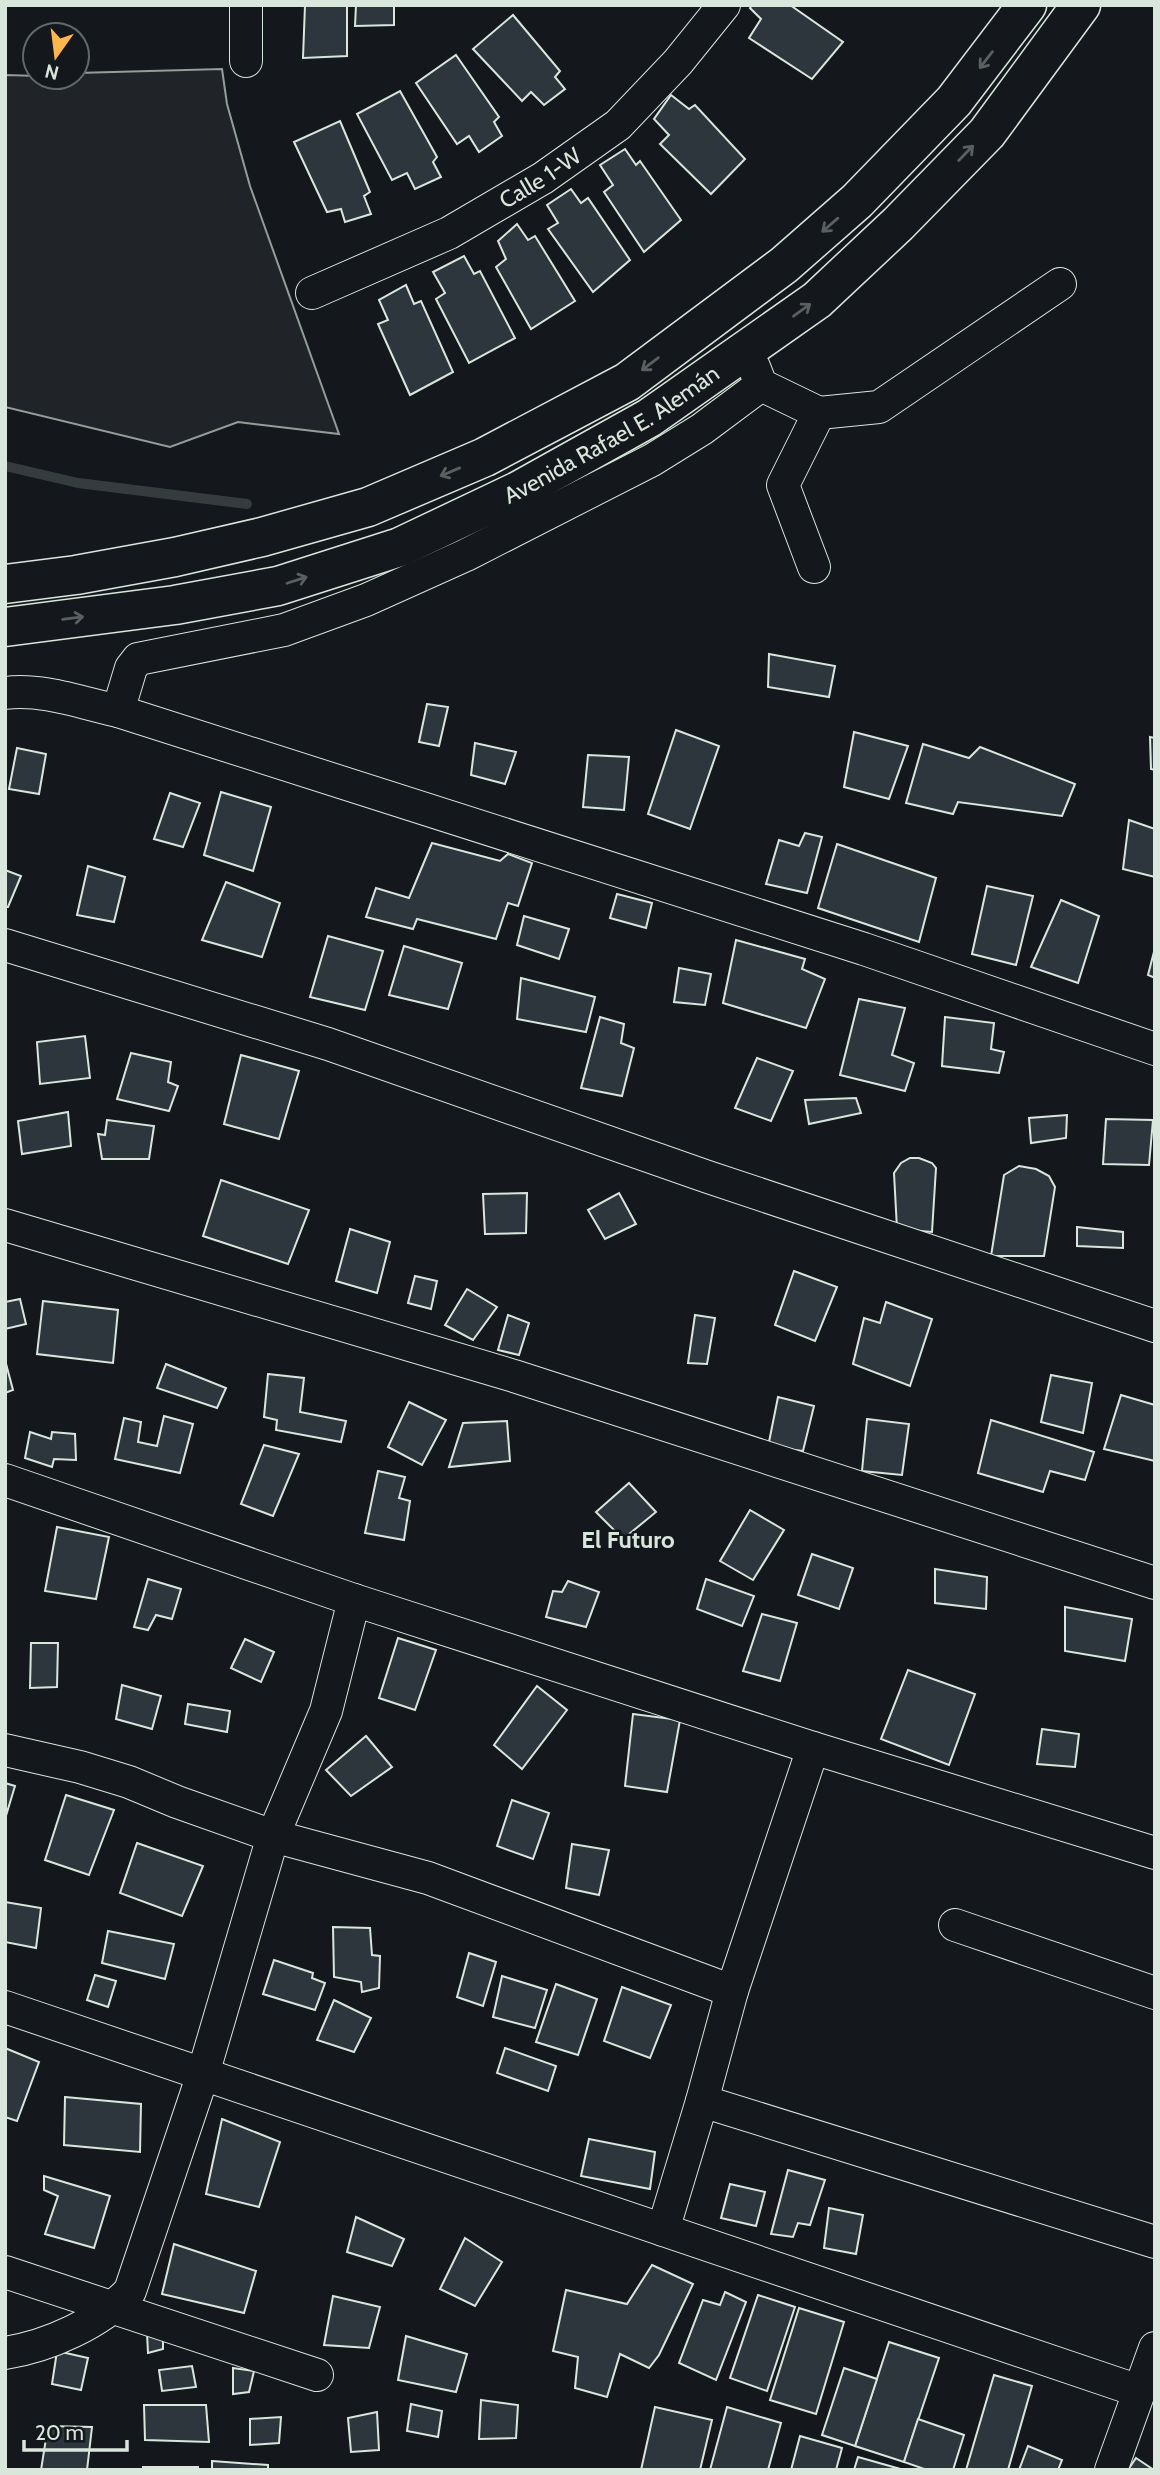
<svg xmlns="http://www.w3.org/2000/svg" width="1160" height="2475" viewBox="0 0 1160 2475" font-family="Cabin,sans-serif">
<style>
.green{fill:#202428;stroke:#939e99;stroke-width:2}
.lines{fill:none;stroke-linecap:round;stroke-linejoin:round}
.stream{stroke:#363b3e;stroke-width:10}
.building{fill:#2c363c;stroke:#d8e6dc;stroke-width:2}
.street-casing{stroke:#d8e6dc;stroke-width:34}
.secondary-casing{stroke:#d8e6dc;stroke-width:41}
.street{stroke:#14181c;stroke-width:32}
.secondary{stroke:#14181c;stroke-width:38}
.oneway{stroke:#59605f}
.labels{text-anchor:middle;stroke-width:5;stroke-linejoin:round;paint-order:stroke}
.street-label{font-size:23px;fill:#d8e6dc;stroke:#14181c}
.neighbourhood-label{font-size:24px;font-weight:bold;fill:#d8e6dc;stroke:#14181c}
</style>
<rect width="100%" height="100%" fill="#14181c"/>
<!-- green -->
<path class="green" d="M222 69 227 104 250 186 339 434 238 422 170 447 5 407V75L77 77V73Z"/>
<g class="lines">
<!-- stream -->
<path class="stream" d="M5 466 78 483 247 504"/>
</g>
<!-- building -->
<g class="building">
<path d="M305 5H347V56L303 58Z"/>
<path d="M356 5H394V25L355 26Z"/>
<path d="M752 5H790L843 42 812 79 749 38 761 19 750 8Z"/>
<path d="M513 15 560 71 555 77 565 89 544 105 531 92 522 101 473 49Z"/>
<path d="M456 55 499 117 494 122 502 136 479 152 469 136 457 144 416 83Z"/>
<path d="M400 91 437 157 433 162 441 177 415 189 407 173 392 180 357 114Z"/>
<path d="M671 95 689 109 695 105 745 159 711 194 660 144 669 135 654 119Z"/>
<path d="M340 121 370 192 364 196 371 214 345 222 341 209 327 212 294 142Z"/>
<path d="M625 149 636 165 640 161 681 220 644 252 604 192 613 185 600 165Z"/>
<path d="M571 189 581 203 588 198 630 260 593 292 548 229 558 223 547 205Z"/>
<path d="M517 224 528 240 535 236 575 301 531 329 496 267 506 259 498 241Z"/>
<path d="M464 256 474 274 480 271 515 338 469 363 436 299 445 293 433 272Z"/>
<path d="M406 285 414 304 421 301 453 372 410 395 378 324 388 320 379 300Z"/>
<path d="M769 654 835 666 829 697 768 687Z"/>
<path d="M427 704 448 707 439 746 419 742Z"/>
<path d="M676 730 719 746 690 829 648 814Z"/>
<path d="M854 732 908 746 889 799 844 787Z"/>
<path d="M1150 737 1155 738V770L1151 769Z"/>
<path d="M475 743 516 752 505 784 471 775Z"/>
<path d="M923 744 969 758 980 747 1075 784 1062 816 958 802 953 814 906 803Z"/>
<path d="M17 748 46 754 39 794 9 789Z"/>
<path d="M588 755 629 757 624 810 583 807Z"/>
<path d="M221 792 271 807 253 871 204 855Z"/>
<path d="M170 793 200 803 183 847 154 839Z"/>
<path d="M1129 820 1155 829V877L1123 869Z"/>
<path d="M805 833 822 837 807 893 766 884 779 840 799 846Z"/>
<path d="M432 843 500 861 508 854 532 863 518 906 508 903 496 939 417 919 413 929 366 917 376 888 409 898Z"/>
<path d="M837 844 936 878 919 942 818 908Z"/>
<path d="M88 866 125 877 114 922 77 915Z"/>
<path d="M5 870 21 876 8 907H5Z"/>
<path d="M226 882 280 903 262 957 202 940Z"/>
<path d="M987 886 1033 896 1016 965 972 954Z"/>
<path d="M617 894 652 903 646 928 610 918Z"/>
<path d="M1061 900 1099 916 1078 983 1031 967Z"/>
<path d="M524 916 569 929 559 959 517 945Z"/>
<path d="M328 936 383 951 365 1010 310 997Z"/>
<path d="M736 940 805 959 802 969 825 979 806 1028 723 1003Z"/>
<path d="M404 946 462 963 448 1009 389 995Z"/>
<path d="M1155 948V978L1148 975Z"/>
<path d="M679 968 711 974 705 1005 674 1002Z"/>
<path d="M521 978 595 997 586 1032 517 1019Z"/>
<path d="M859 999 905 1008 892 1055 914 1063 905 1091 840 1075Z"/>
<path d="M600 1017 624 1024 621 1043 634 1048 622 1096 581 1088Z"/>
<path d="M945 1017 994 1023 991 1049 1004 1052 999 1073 942 1066Z"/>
<path d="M85 1036 90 1078 40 1084 37 1042Z"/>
<path d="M131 1053 171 1062 168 1082 178 1086 169 1111 117 1099Z"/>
<path d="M241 1055 299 1071 279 1139 224 1124Z"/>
<path d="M757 1058 793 1071 771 1121 735 1108Z"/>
<path d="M856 1098 861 1113 809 1124 805 1100Z"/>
<path d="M68 1112 71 1146 22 1154 18 1121Z"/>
<path d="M1067 1115 1066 1138 1031 1143 1029 1118Z"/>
<path d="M1106 1119 1153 1120 1149 1165 1103 1164Z"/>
<path d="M107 1120 154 1126 149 1159H102L98 1134 105 1135Z"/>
<path d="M910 1158H919L932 1163 936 1168 932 1232 897 1229 894 1173 901 1163Z"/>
<path d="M1019 1166 1036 1169 1049 1176 1055 1187 1044 1256H991L1004 1175Z"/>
<path d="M221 1180 309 1210 288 1264 203 1236Z"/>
<path d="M527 1193 526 1233 485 1234 483 1194Z"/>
<path d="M619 1193 636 1224 605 1239 588 1210Z"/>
<path d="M1077 1227 1123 1232V1248L1077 1246Z"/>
<path d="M350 1229 390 1242 377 1293 336 1281Z"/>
<path d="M794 1271 837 1287 815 1341 775 1325Z"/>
<path d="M415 1276 437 1281 431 1309 408 1303Z"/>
<path d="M467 1289 497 1307 473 1340 445 1325Z"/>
<path d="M20 1299 26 1324 5 1329V1302Z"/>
<path d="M43 1301 118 1310 113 1363 37 1354Z"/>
<path d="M886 1302 932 1319 910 1386 853 1364 864 1318 880 1323Z"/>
<path d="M508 1315 529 1323 519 1355 498 1350Z"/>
<path d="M695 1315 715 1318 707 1364 688 1363Z"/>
<path d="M5 1360 13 1390 5 1393Z"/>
<path d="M166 1364 226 1388 217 1408 157 1388Z"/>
<path d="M268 1374 304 1378 300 1412 346 1421 341 1442 276 1430 277 1420 264 1417Z"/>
<path d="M1051 1375 1092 1383 1083 1433 1041 1422Z"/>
<path d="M1121 1395 1155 1405V1461L1104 1449Z"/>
<path d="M778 1397 814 1406 803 1451 768 1447Z"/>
<path d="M409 1402 446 1420 422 1465 388 1447Z"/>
<path d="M164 1416 193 1424 180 1473 115 1459 124 1418 141 1422 138 1442 157 1446Z"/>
<path d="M867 1419 909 1424 902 1475 862 1471Z"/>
<path d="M991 1420 1094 1452 1085 1480 1050 1471 1043 1492 978 1473Z"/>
<path d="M507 1421 510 1461 449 1467 463 1423Z"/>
<path d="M30 1432 51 1439 52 1432 75 1434 76 1460 54 1459 52 1467 25 1458Z"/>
<path d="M264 1445 299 1454 273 1516 241 1504Z"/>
<path d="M378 1471 405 1477 399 1498 410 1501 404 1540 365 1533Z"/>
<path d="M629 1483 656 1512 623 1539 596 1512Z"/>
<path d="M750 1510 784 1530 753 1580 720 1561Z"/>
<path d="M57 1527 109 1537 96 1599 45 1591Z"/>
<path d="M812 1554 853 1568 839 1609 798 1595Z"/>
<path d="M935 1569 987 1577 986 1609 935 1603Z"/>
<path d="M148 1579 181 1589 172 1619 156 1615 148 1630 134 1627Z"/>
<path d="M706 1579 754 1596 742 1626 697 1609Z"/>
<path d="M568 1581 599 1592 586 1627 546 1617 553 1591 562 1592Z"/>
<path d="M1065 1607 1132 1619 1125 1661 1065 1651Z"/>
<path d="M762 1614 797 1623 780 1681 743 1671Z"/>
<path d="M398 1638 436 1650 415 1710 379 1698Z"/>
<path d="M245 1639 274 1652 261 1682 231 1668Z"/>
<path d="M31 1643H58L57 1687 30 1688Z"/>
<path d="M908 1670 975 1694 949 1765 881 1739Z"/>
<path d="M122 1685 161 1696 152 1729 116 1719Z"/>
<path d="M537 1686 567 1710 522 1769 494 1745Z"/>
<path d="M188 1704 230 1711 227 1732 185 1724Z"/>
<path d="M633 1714 680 1720 667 1792 625 1786Z"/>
<path d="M1042 1729 1079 1734 1075 1767 1037 1764Z"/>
<path d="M366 1736 392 1767 351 1796 326 1770Z"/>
<path d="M5 1783 15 1786 5 1819Z"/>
<path d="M66 1795 114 1810 89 1875 45 1860Z"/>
<path d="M512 1800 549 1813 533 1859 497 1846Z"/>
<path d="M137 1843 203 1866 182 1916 120 1893Z"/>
<path d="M572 1844 609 1850 599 1895 566 1888Z"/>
<path d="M5 1902 41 1908 36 1948 5 1942Z"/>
<path d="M333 1927 370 1928 372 1955 380 1956 379 1988 362 1992 361 1982 334 1977Z"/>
<path d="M108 1931 174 1944 165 1979 102 1963Z"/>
<path d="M469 1953 496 1962 483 2006 457 1997Z"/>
<path d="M274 1960 313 1973 312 1978 325 1983 315 2010 263 1994Z"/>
<path d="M95 1975 116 1981 108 2007 87 2000Z"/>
<path d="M502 1976 547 1990 535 2028 493 2017Z"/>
<path d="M556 1984 597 1999 578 2055 536 2042Z"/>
<path d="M622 1987 671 2005 650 2058 604 2041Z"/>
<path d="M334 2000 371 2018 354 2052 317 2040Z"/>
<path d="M5 2048 39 2062 17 2121 5 2117Z"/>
<path d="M505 2048 556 2066 548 2091 497 2073Z"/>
<path d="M65 2097 141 2104 140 2152 64 2145Z"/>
<path d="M222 2119 280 2142 259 2207 206 2194Z"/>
<path d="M589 2139 655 2152 650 2189 581 2176Z"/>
<path d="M788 2170 825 2180 810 2225 798 2223 793 2237 771 2234Z"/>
<path d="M44 2176 110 2196 94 2248 45 2234 58 2196 44 2190Z"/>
<path d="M730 2184 765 2192 756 2226 721 2218Z"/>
<path d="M829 2208 863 2215 856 2254 824 2248Z"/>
<path d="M356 2217 404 2239 392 2266 347 2252Z"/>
<path d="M465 2238 502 2262 475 2306 440 2289Z"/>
<path d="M174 2244 256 2271 244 2313 162 2294Z"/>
<path d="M652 2265 693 2284 659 2355 649 2368 620 2354 607 2397 575 2388 578 2357 553 2351 566 2290 627 2304Z"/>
<path d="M725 2292 746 2302 716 2380 679 2363 703 2300 720 2305Z"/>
<path d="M758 2295 795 2307 767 2391 730 2378Z"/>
<path d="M333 2296 380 2307 369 2348 324 2345Z"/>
<path d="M799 2308 844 2322 816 2414 770 2400Z"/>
<path d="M147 2333H163V2349L148 2353Z"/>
<path d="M406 2336 467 2354 456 2392 398 2380Z"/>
<path d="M889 2342 939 2358 904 2462 855 2446Z"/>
<path d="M57 2351 88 2358 81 2390 52 2384Z"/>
<path d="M192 2366 196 2387 162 2391 159 2370Z"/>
<path d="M233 2368 254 2371 249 2392 233 2394Z"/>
<path d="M844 2368 877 2379 855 2446 822 2435Z"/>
<path d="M994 2375 1032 2386 1008 2470H966Z"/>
<path d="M481 2400 518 2405 516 2438 479 2439Z"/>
<path d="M411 2404 442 2411 438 2437 407 2431Z"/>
<path d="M144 2405H206L209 2442 145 2440Z"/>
<path d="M655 2407 712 2420 700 2470H641Z"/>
<path d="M727 2407 781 2423 768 2470H710Z"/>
<path d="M377 2412 379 2450 351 2452 348 2418Z"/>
<path d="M281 2417 279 2443 250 2445V2419Z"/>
<path d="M918 2419 964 2435 953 2470H927L904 2462Z"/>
<path d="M48 2426 92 2427 87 2470H41Z"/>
<path d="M800 2436 842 2448 836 2470H791Z"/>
<path d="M1028 2446 1062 2460 1058 2470H1019Z"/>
<path d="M858 2457 904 2470H854Z"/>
<path d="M1136 2458 1154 2470H1128Z"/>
<path d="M212 2461 268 2465V2470H212Z"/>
<rect x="143" y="2467" width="55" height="3"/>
</g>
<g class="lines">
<!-- street casing -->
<g class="street-casing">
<g id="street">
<path d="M246 61V5"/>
<path id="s1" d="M312 293 449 233 543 178 618 125 678 62 724 5"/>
<path d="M754 367 761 385 819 413 879 407 1060 284"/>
<path d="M814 567 783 485 819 413"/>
<path d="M5 693C42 688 82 703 118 711L864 949 1155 1049"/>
<path d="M118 711 131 668 138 659 284 630 366 600 466 555 652 460 702 429 761 385"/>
<path d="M5 945 328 1044 708 1177 1155 1326"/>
<path d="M5 1225 514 1376 1155 1583"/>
<path d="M5 1480 354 1600 813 1748 1155 1853"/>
<path d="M5 1750 80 1767 129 1782 177 1802 273 1836 428 1878 732 1991"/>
<path d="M955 1925 1155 1993"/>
<path d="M5 2007 1139 2391"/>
<path d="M702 2101 732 1991 813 1748"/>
<path d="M663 2230 702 2101 1155 2242"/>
<path d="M5 2272 317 2375"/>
<path d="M5 2353C49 2346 100 2323 130 2291L203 2074 273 1836 326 1711 354 1600"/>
<path d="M1111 2470 1155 2348"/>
</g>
</g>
<!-- secondary casing -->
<g class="secondary-casing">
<g id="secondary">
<path d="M5 584 76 575 175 557 262 537 368 507 485 457 627 382 784 265 857 201 954 101 1027 5"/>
<path id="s2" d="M5 627 175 605 278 586 400 547 518 491 649 418 817 300 898 224 987 133 1081 5"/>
</g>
</g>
<!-- street -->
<use href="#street" class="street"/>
<!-- secondary -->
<use href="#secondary" class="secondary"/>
</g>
<!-- one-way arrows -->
<defs><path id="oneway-shaft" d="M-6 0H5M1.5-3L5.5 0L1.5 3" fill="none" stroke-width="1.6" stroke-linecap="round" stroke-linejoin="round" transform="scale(1.75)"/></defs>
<g class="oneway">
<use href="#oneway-shaft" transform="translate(986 60) rotate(128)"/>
<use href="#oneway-shaft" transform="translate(966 153) rotate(-46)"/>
<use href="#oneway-shaft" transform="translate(830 225) rotate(139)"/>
<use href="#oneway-shaft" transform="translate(802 310) rotate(-36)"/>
<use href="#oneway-shaft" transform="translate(650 364) rotate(143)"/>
<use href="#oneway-shaft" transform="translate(450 472) rotate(157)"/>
<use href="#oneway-shaft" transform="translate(297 580) rotate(-18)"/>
<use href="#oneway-shaft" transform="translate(73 618) rotate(-7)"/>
</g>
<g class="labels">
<!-- street labels -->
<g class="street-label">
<text dy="8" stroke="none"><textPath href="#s1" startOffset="256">Calle 1-W</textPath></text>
<text dy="8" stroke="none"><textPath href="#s2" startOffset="644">Avenida Rafael E. Alemán</textPath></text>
</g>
<!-- neighbourhood labels -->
<g class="neighbourhood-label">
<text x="628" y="1548">El Futuro</text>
</g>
</g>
<!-- border -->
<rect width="1160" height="2475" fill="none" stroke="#d8e6dc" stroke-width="14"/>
<!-- north arrow -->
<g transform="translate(56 56) rotate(194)"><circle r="33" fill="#14181c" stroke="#626a69" stroke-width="2"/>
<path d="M0-5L12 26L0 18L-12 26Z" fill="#ffb74d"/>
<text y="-10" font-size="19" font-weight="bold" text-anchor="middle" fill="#d8e6dc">N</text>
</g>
<!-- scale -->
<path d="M24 2440v10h103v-10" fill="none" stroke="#d8e6dc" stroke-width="3.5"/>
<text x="35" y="2440" font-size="21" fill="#d8e6dc" stroke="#14181c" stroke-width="5" paint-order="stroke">20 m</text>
</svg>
